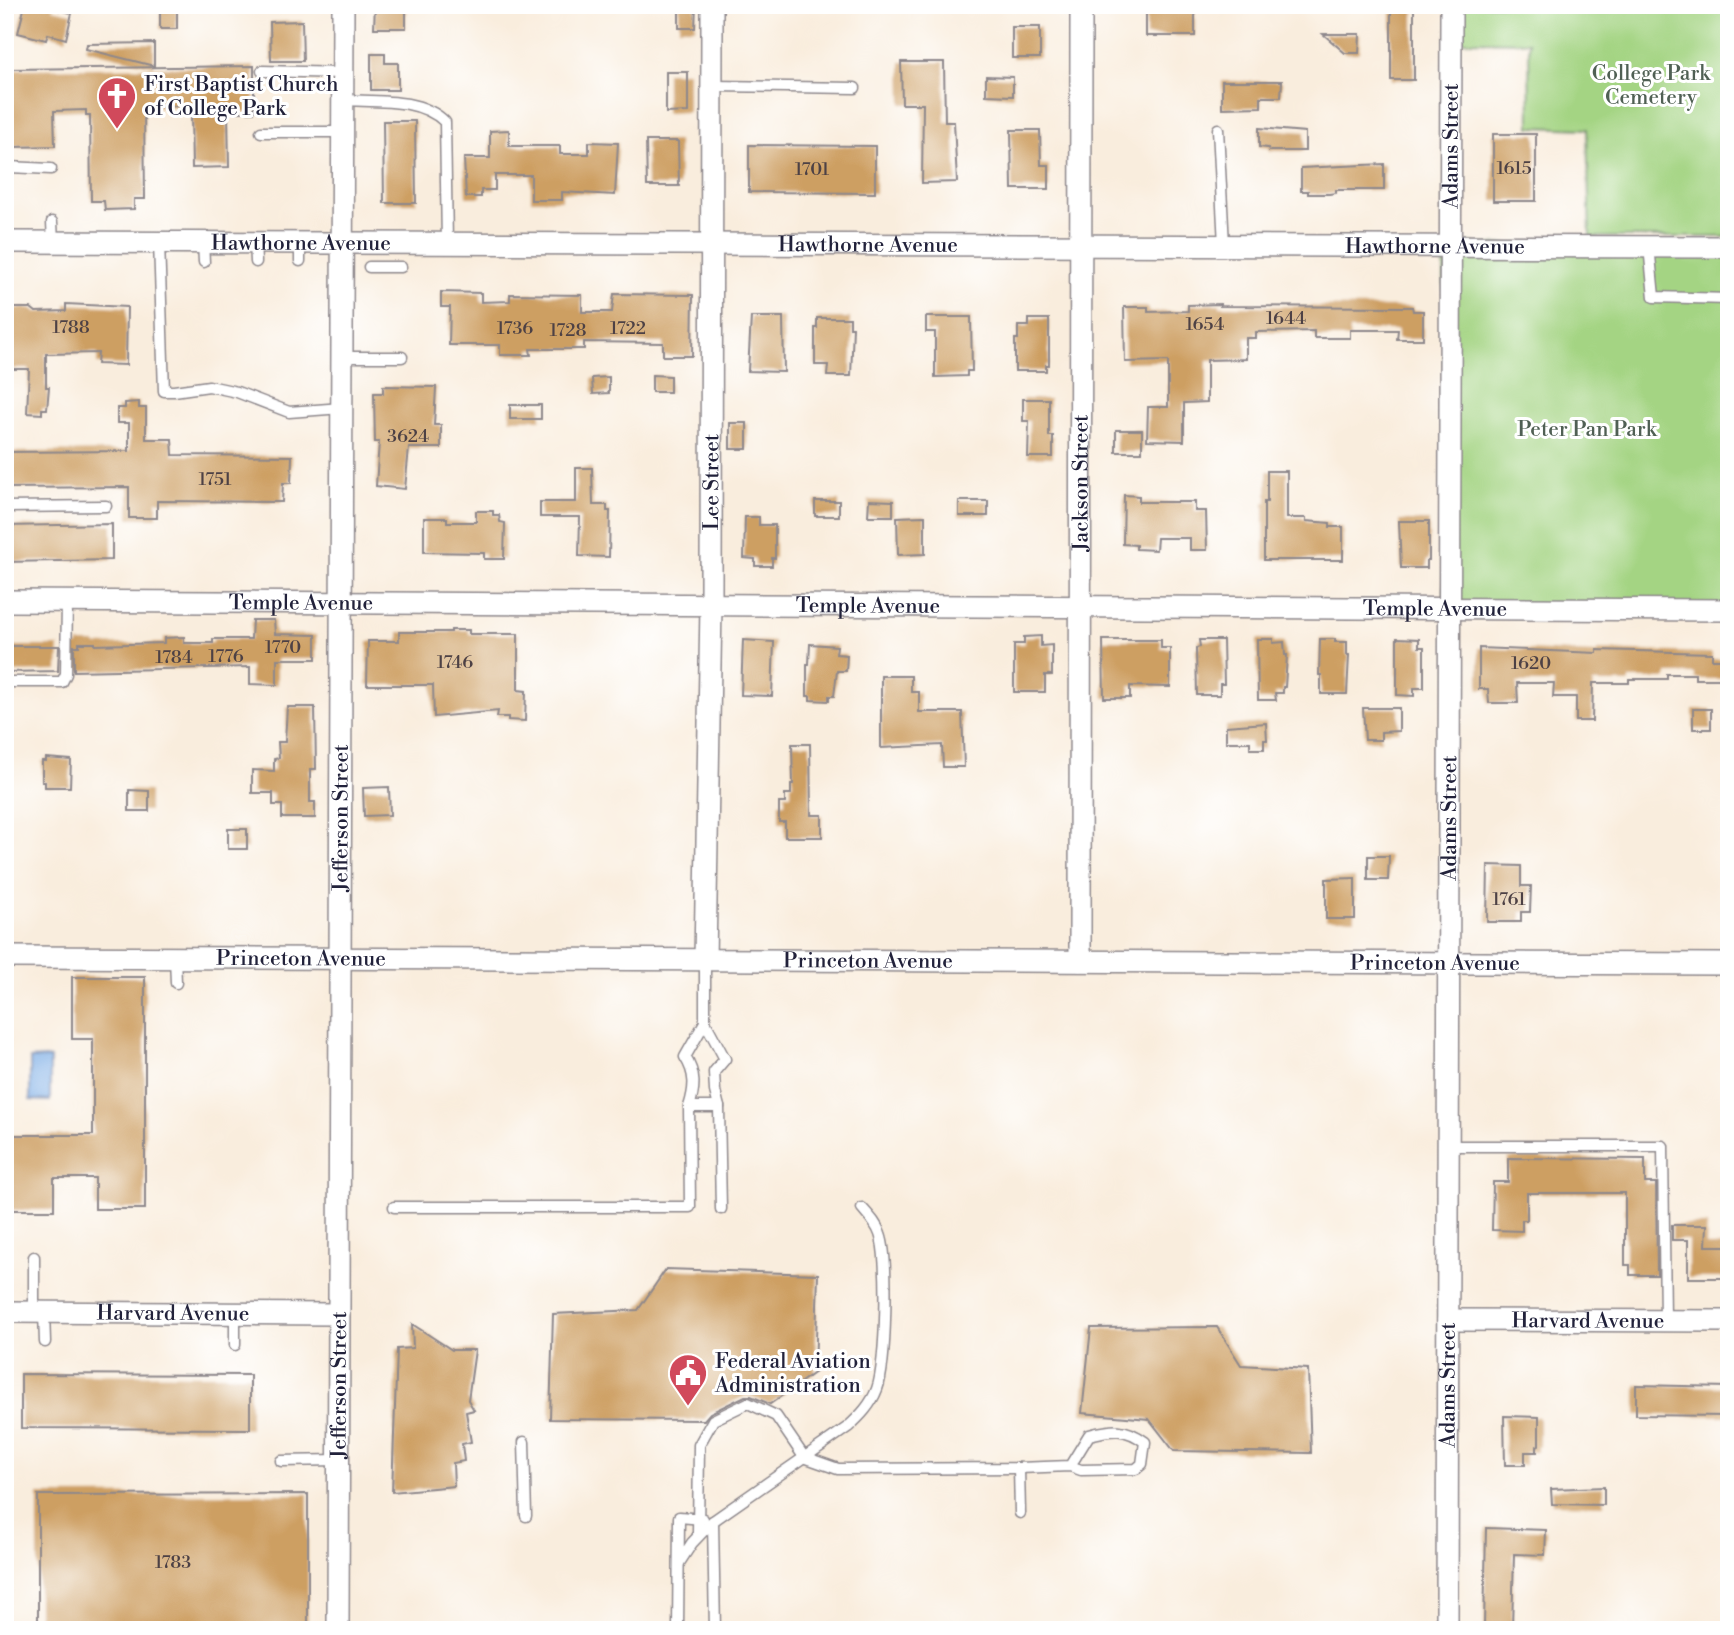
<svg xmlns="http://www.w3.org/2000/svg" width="1734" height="1635" viewBox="0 0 1734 1635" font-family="'Libre Bodoni',serif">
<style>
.green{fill:#a4d483;stroke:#637b5f;stroke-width:2}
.water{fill:#78aae4;stroke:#4d6690;stroke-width:2}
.building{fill:#cd9f62}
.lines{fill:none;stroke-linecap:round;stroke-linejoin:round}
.lane-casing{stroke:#8e888c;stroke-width:13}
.street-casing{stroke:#8e888c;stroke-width:24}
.lane{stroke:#fff;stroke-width:10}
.street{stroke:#fff;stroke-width:21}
.labels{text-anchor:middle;stroke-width:6;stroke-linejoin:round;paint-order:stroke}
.number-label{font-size:18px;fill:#4d4145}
.park-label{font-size:21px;fill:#506054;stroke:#fff}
.poi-label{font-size:21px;fill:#22223b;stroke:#fff;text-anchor:start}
.street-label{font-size:21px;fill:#22223b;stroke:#fff}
</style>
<rect width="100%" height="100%" fill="#fff"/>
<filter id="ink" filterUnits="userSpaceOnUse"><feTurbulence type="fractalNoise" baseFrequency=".0143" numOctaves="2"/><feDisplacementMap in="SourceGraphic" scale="14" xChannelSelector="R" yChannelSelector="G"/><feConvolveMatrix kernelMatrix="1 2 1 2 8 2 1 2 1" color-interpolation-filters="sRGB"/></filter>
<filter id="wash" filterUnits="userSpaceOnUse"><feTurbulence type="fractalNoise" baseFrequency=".00686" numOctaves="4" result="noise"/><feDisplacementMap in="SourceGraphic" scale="28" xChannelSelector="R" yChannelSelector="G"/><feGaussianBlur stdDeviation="1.57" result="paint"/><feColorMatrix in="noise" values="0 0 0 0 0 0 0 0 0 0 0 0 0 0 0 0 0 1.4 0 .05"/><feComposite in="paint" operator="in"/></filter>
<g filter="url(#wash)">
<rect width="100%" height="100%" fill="#f9eddd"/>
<!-- green -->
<g class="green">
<path d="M1462 5H1729V237H1590L1587 129 1530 127 1529 42 1463 41Z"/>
<path d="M1444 243 1729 251V606L1445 614Z"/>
</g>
<!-- water -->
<path class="water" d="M50 1058V1101L30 1100V1059Z"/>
<g id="blocks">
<!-- building -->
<g class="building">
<path d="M25 5H54L53 9 72 13 66 39 48 34 46 40 18 33Z"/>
<path d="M375 5H406V28H374Z"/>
<path d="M679 5H696L695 28H679Z"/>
<rect x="1391" y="5" width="23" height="75"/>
<rect x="160" y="7" width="17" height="22"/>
<rect x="1146" y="11" width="49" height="25"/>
<path d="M302 21 303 61H271L270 22Z"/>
<rect x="1012" y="27" width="28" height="31"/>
<path d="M1323 34H1360L1359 53H1345Z"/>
<path d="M154 43V66L86 49 87 44Z"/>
<path d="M371 54H385V63H398V90H371Z"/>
<path d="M901 62H944L945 122H954L957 182 922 183 923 104H902Z"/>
<path d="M254 66V112H228L229 167 192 168 191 112H183V106L144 107 145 199H134V209L105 210 104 201H91L90 115H86V110L54 111 55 146 13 147 11 69Z"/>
<path d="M666 72H688V112L666 113Z"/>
<path d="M986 76 1013 77V96L986 95Z"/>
<path d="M1222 81H1282L1281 97H1261V107L1222 108Z"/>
<path d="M383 121H415L416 203H384Z"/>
<path d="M1259 128 1305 132V151H1269L1268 148 1259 147Z"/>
<path d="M509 130V146H560V154H589V142L618 143 615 195 562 192V200H531V175H495V190H481V197H466L464 158H490V131Z"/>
<path d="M1011 130H1040L1041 165H1049V189H1012Z"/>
<rect x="1493" y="134" width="43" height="67"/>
<path d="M646 141H678L679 186H647Z"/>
<path d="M749 145 875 146V193L749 192Z"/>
<path d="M1384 164V190H1336V193L1329 194H1308V191H1301V168Z"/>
<path d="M441 292 481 293V302L510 301V294L582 295V312H612L614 294 693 295 692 356H663V343L584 342V349H530L531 355H500V345H449L450 307H441Z"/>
<path d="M66 304 127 307 126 365 97 364 98 353 46 354V387H49L47 409H42V414L27 413 29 369H9L5 308H31L36 312 66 311Z"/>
<path d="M1220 304V306L1412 307 1413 311H1423V339H1397L1398 330H1350V338H1314V331L1256 332V338H1246V359L1207 360V402L1184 403V441L1147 440 1148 407H1168V361L1125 362 1124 307H1148V312L1188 311V305Z"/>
<path d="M751 317H783L784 372 748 371Z"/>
<path d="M926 317H971L972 371H967V376L935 377V332H926Z"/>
<path d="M817 318H850V327H853L851 376H827L828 365H815V328H817Z"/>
<path d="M1029 319H1049V365H1046V371H1015V339H1018V326H1029Z"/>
<path d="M652 375 670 376V392H652Z"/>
<path d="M609 377V393L593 394 592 378Z"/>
<path d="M383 386 436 387 434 425H441V448H409L405 489 376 486 379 442H375L374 393H383Z"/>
<path d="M1023 399H1049V436H1053V457H1028L1029 421H1023Z"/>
<path d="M139 402V408H146V439H172L173 455 292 456 291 483H283L282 502 157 501V518H129V487L5 488V452L129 451V423H117V408H125V403Z"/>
<rect x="510" y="405" width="31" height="14"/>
<rect x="730" y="423" width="17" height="26"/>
<rect x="1116" y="430" width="26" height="22"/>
<path d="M576 468H592L593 505H607V511H610L609 557 579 556 580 517H540V502H576Z"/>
<path d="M1267 471H1287V518H1306V521L1330 523V527H1343V560H1264V502H1267Z"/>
<path d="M1124 495 1139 496V502H1195V511H1206L1207 550H1190V538H1157L1156 550 1136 549V545L1123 544Z"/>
<path d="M869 500 893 501V516H868Z"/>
<rect x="815" y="501" width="24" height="15"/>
<rect x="959" y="501" width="29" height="15"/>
<path d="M476 511H493V515H499L500 522 505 523 504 559H484V553L424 552V518H447V522H476Z"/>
<path d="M925 516V554L898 555 897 517Z"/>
<path d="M745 517H759V525H775V558H772V566H755V559L744 558Z"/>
<path d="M1399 521H1429V560H1427V568H1401Z"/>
<path d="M112 524V560L5 562V526Z"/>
<path d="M252 620H274L275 634 316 635V659H277V685L250 684V667L74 671V646H79V643H95V645L164 643V638L184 637V643H213V639H251Z"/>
<path d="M451 630H469V634H518V690L526 691 525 721 508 720V717H497L498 711 434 717 433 685H367L368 641H399V632H451Z"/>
<path d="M1041 636V646L1052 645V675H1045V692H1014V644H1024V637Z"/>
<path d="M1397 638 1419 639V647H1424V688H1414V696L1397 695Z"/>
<path d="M1257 639H1273V643L1284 642 1285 655H1287L1285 687H1283V693H1275L1276 700H1258Z"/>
<path d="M1320 639H1335V642H1347V655H1349L1347 694H1321V675H1319Z"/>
<path d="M743 640 774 642 772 696 741 695Z"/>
<path d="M1103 640H1161V648H1170V687L1130 686V698H1104Z"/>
<path d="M1199 640H1223L1224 684H1220V695H1197L1196 648 1200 647Z"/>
<path d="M810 644 837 646 836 654 847 655 846 671H837L834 696H829V701L810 700V696H807V664H809Z"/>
<path d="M5 646H59L58 671 5 672Z"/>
<path d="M1479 648 1597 653V650L1712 653V659H1729V679H1695V674H1667V679H1629V683H1593L1592 721H1576V697H1553L1554 683H1517L1518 703H1489L1488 689H1479Z"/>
<path d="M881 676H911V692H919V712H962L964 767H943L942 745 881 748Z"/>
<path d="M287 707H315L316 769H310V802H315V818H282V805H273V793H252V770L274 771V759L279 758 278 742H285Z"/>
<path d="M1363 708H1399V731L1381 732V740H1365Z"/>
<rect x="1693" y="709" width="18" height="20"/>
<path d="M1266 723 1267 740H1264V749H1250V742H1226V726Z"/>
<path d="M792 744H810L811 815H822V837H785V822H779V803H785V794H791V784H793Z"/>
<path d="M46 758 71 760 70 787H45V782H42V761H46Z"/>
<path d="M389 787 390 815 364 816 363 788Z"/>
<path d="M129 790 149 791V811H129Z"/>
<rect x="228" y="829" width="19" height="20"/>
<path d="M1368 856H1389L1388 880H1368Z"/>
<path d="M1488 865 1521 866V886H1531L1530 912H1521V922H1487Z"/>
<path d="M1355 878V919H1326V879Z"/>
<path d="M72 977H145V1209H95V1178H54V1210H5V1135H93V1039H72Z"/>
<path d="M1508 1158 1645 1159V1183H1656L1657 1275H1630V1265H1625V1193H1527V1220H1522V1231L1492 1230 1493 1182H1508Z"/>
<path d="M1672 1225H1707L1706 1246H1729V1278H1688V1240H1672Z"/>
<path d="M666 1269 818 1274 815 1372 770 1404 751 1396H745L710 1413 704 1420 550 1419 553 1314 638 1310Z"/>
<path d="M412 1324 452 1350H475L468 1400 474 1410 466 1412 471 1442 462 1444 464 1461 453 1463 454 1486 392 1492 397 1349 413 1348Z"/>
<path d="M1217 1327 1241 1365 1308 1369 1311 1453 1174 1451 1149 1419 1082 1413 1091 1328Z"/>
<path d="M21 1374 250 1375V1429L21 1428Z"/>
<path d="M1636 1385 1729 1387V1416L1636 1415Z"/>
<path d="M1504 1416 1539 1417V1445L1537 1446V1452H1525V1465H1505Z"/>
<path d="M1604 1487V1505L1552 1504 1551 1489Z"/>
<path d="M308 1494V1630H38V1495Z"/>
<path d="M1486 1528 1546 1530 1545 1555 1514 1554 1512 1628 1484 1627Z"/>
</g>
</g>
</g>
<g filter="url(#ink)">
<use href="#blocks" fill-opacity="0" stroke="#8e888c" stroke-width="2"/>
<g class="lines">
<!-- lane casing -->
<g class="lane-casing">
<g id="lane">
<path d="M262 71 343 73"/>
<path d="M712 86 855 88"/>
<path d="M343 100C376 102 420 97 445 122L447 243"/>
<path d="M1218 129 1224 245"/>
<path d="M261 132H343"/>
<path d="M9 167 51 169"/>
<path d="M52 222 53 242"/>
<path d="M159 242 164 391H174L209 386 237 392 289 412 342 408"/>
<path d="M203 242 204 262"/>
<path d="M255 242 256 262"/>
<path d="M300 243V261"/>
<path d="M1649 246 1654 297 1729 299"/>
<path d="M369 267H401"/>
<path d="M342 357H402"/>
<path d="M5 507 106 506"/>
<path d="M5 682H62L66 674 67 601"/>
<path d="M175 957 176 983"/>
<path d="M705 960V1022L725 1059 714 1072 715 1091 719 1107 721 1209"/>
<path d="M689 1107H719"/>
<path d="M1449 1146H1663L1665 1321"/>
<path d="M394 1207H690L689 1107C695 1088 696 1074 685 1057L705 1022"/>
<path d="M34 1257V1312"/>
<path d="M44 1312 45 1342"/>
<path d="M235 1312V1345"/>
<path d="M524 1442 526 1516"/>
<path d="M281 1461 339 1460"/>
<path d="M1019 1468 1020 1513"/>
<path d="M713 1521 715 1630"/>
<path d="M698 1535 699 1445 713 1420 748 1403 776 1416 804 1457 838 1469 1019 1468 1070 1466 1089 1435C1113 1429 1125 1427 1145 1442L1142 1464 1136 1469 1081 1470 1070 1466"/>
<path d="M679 1563 692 1543 713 1521 848 1427C860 1416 871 1405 877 1389 886 1366 889 1257 880 1234 877 1224 869 1216 862 1208"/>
<path d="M678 1630 679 1517 703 1519"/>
</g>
</g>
<!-- street casing -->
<g class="street-casing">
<g id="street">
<path id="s1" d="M5 242 1729 247"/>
<path id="s2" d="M5 601 1729 610"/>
<path id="s3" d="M5 957 1729 964"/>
<path id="s4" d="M705 960 711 605 712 5"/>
<path id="s5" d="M1080 961 1081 5"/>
<path id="s6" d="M5 1312 339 1314"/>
<path id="s7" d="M1448 1320 1729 1321"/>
<path id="s8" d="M338 1630 343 5"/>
<path id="s9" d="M1447 1630 1451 5"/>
</g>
</g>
<!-- lane -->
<use href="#lane" class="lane"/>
<!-- street -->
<use href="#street" class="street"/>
</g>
</g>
<!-- icons -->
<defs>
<g id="church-pin" transform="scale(2.0125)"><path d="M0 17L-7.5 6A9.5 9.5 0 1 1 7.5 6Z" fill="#d1495b" stroke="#fff"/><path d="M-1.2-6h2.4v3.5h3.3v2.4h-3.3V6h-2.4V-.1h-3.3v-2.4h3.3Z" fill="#fff"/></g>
<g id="civic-pin" transform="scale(2.0125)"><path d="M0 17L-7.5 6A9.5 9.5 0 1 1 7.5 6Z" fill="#d1495b" stroke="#fff"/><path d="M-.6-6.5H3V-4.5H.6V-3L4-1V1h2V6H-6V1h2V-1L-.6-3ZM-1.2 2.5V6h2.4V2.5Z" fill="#fff"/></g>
</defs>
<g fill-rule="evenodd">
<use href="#church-pin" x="117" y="96"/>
<use href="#civic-pin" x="688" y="1373"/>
</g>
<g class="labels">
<!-- number labels -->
<g class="number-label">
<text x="1514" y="174">1615</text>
<text x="812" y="175">1701</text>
<text x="1286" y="324">1644</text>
<text x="1205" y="330">1654</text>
<text x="71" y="333">1788</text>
<text x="515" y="334">1736</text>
<text x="628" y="334">1722</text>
<text x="568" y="336">1728</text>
<text x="408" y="442">3624</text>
<text x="215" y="485">1751</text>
<text x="283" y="653">1770</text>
<text x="226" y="662">1776</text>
<text x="174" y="663">1784</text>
<text x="455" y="668">1746</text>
<text x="1531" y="669">1620</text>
<text x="1509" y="905">1761</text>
<text x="173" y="1568">1783</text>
</g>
<!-- park labels -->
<g class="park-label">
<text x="1651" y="80">College Park<tspan x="1651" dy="24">Cemetery</tspan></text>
<text x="1587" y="436">Peter Pan Park</text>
</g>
<!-- poi labels -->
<g class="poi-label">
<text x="144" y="91">First Baptist Church<tspan x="144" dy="24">of College Park</tspan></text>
<text x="715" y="1368">Federal Aviation<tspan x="715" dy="24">Administration</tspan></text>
</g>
<!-- street labels -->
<g class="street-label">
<text dy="7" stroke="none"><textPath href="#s9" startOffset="1484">Adams Street</textPath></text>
<text dy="7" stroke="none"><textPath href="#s1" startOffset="296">Hawthorne Avenue</textPath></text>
<text dy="7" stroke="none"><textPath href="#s1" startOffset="863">Hawthorne Avenue</textPath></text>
<text dy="7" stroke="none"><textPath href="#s1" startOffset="1430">Hawthorne Avenue</textPath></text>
<text dy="7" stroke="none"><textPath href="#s4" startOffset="478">Lee Street</textPath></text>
<text dy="7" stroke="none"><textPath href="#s5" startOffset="478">Jackson Street</textPath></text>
<text dy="7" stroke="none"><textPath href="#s2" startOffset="296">Temple Avenue</textPath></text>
<text dy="7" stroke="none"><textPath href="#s2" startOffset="863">Temple Avenue</textPath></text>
<text dy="7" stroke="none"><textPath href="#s2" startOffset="1430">Temple Avenue</textPath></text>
<text dy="7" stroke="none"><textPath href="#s8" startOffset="812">Jefferson Street</textPath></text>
<text dy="7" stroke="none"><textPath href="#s9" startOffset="812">Adams Street</textPath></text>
<text dy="7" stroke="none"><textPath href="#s3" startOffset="296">Princeton Avenue</textPath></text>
<text dy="7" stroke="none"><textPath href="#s3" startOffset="863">Princeton Avenue</textPath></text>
<text dy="7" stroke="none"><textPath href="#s3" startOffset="1430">Princeton Avenue</textPath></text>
<text dy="7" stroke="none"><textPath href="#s6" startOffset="168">Harvard Avenue</textPath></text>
<text dy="7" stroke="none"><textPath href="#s7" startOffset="140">Harvard Avenue</textPath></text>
<text dy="7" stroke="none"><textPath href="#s8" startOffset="245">Jefferson Street</textPath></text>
<text dy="7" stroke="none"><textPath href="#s9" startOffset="245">Adams Street</textPath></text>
</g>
</g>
<!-- margin -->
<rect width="1734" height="1635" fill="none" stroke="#fff" stroke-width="28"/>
</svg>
